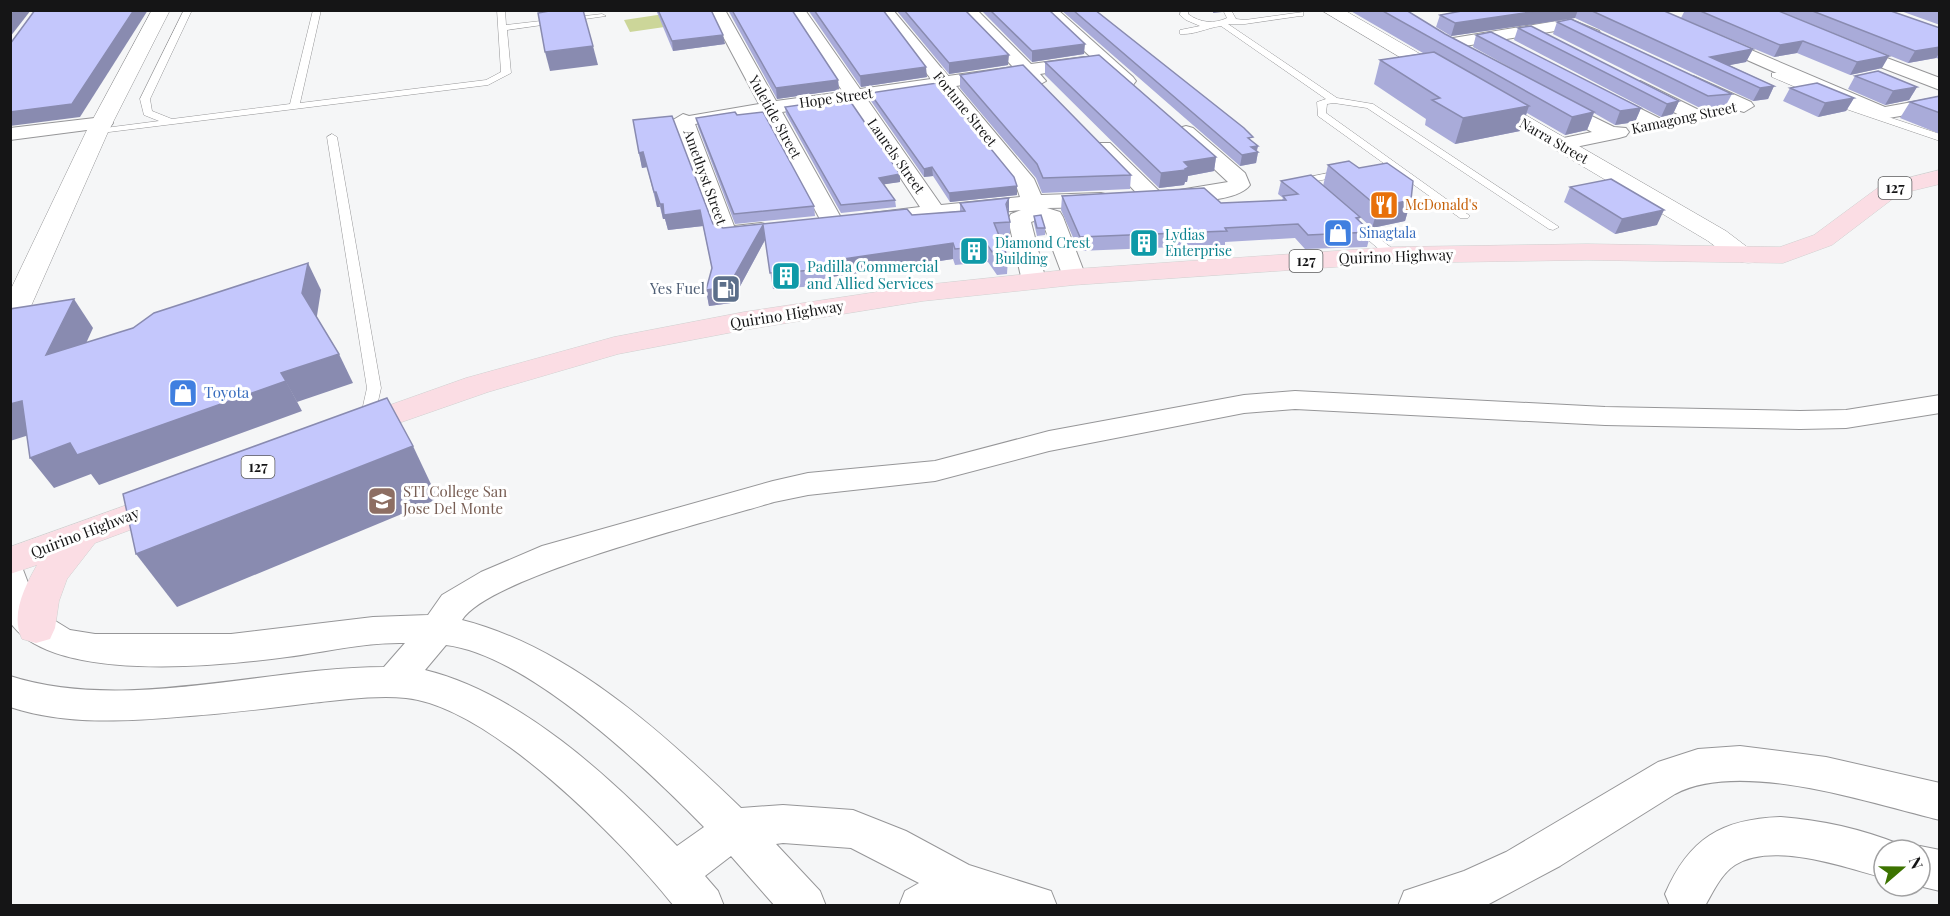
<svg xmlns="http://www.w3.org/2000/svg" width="1950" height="916" viewBox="0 0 1950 916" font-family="'Playfair Display',serif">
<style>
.green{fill:#ccd699}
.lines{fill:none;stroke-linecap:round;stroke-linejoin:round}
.service-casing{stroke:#969698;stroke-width:1}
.minor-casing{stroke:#969698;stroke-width:2}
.tertiary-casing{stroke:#969698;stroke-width:1}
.primary-casing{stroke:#d0d0d0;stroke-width:1}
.service{fill:#fff;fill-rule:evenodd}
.minor{fill:#fff;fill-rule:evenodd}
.tertiary{fill:#fff;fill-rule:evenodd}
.primary{fill:#fbdde4;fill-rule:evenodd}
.wall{fill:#a9abd9}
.shaded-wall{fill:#898bb0}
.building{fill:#c4c7fc;stroke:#898bb0;stroke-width:1.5}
.labels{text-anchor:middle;stroke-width:6;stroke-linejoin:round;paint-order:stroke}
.far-street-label{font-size:14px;fill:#151516;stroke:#fff}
.shield{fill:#fff;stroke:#5b5b5c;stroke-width:1.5}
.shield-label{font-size:14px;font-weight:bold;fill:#151516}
.far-food-label{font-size:14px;fill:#c56008;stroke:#fff;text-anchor:start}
.far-shop-label{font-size:14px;fill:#366cbe;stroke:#fff;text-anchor:start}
.far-culture-label{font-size:14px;fill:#0d838f;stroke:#fff;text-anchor:start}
.street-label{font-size:15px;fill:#151516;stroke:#fff}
.culture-label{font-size:15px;fill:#0d838f;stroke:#fff;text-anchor:start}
.service-label{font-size:15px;fill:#4e5e75;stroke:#fff;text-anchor:end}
.shop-label{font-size:15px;fill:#366cbe;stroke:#fff;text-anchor:start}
.education-label{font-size:15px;fill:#785e54;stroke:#fff;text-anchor:start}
</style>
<rect width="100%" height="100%" fill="#f5f6f7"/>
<!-- green -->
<path class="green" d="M684 11 692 23 630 32 624 20Z"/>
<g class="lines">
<!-- service casing -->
<g class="service-casing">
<g id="service">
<path d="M184 10H192L150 99 152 111 172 119 290 104 313 10H321L300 103 486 80 501 72 497 10H505L506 25 602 14 606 16 507 30 511 73 488 85 93 134V130L97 129 159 121 144 115 140 99Z"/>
<path d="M1181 10H1189L1188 14C1200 23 1214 24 1227 18L1223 10H1231L1236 19 1245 20 1303 12V16H1300L1245 24H1228L1337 98 1373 104 1559 227 1553 230 1549 229 1367 108 1334 103 1327 104 1326 113 1470 216 1468 218H1460L1318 116 1317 102 1326 99 1221 26C1206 28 1195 35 1180 34V30L1200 26 1186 20 1180 15Z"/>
<path d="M1772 73H1778L1855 106 1940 134V141L1849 110 1772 77Z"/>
<path d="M332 134 337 137 381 388 373 424 366 429 359 424 367 388 327 137Z"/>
<path d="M1343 170 1348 173 1347 175 1317 181 1324 192 1323 194H1315L1305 183 1309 177Z"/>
<path d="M1355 220 1397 252V258H1389L1351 225V221Z"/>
</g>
</g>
<!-- minor casing -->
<g class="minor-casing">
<g id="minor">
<path d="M709 10H725L776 101 843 92 789 10H805L860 89 931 79 876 10H893L948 76 1013 67 959 10H977L1031 64 1084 57 1090 58 1093 62 1090 66 1040 74 1046 81 1037 86 1031 85 1022 76 956 86 1034 179 1041 195 1101 193 1109 195 1112 200 1109 205 1101 207 1047 208 1060 212 1063 217 1086 277 1083 282 1074 284 1065 282 1042 221 1037 220 1031 222 1046 281 1043 286 1034 288 1025 286 1022 281 1008 219 1011 214 1021 210 871 226 863 224 860 219 863 214 920 207 850 102 782 112 844 223 841 228H825L822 223 764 115 695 124 734 226 761 223 769 225 772 230 769 235C754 239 733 243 718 239L673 120 683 114 689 116 759 104ZM939 89 1016 185 1020 197 941 205 867 99Z"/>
<path d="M1040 10H1058L1133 77 1136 81 1133 85H1121Z"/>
<path d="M1634 10H1657L1885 107 1940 97V109L1883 119 1876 117Z"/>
<path d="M1569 19 1599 31 1601 35 1593 40 1567 29 1447 49 1438 44 1447 39Z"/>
<path d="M1847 43 1940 78V90L1841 52 1838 48 1841 44Z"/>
<path d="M1693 76 1751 102 1754 106 1744 112 1737 110 1687 86 1684 82Z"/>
<path d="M1640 81 1703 112 1706 116 1696 122 1689 120 1633 91 1631 87Z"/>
<path d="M1601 89 1663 120 1666 124 1656 130 1649 128 1594 99 1592 95 1594 91Z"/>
<path d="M1555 98 1614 127 1626 128 1629 132 1626 136 1619 138 1561 150 1554 148 1551 144 1554 140 1592 132 1548 108 1545 104Z"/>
<path d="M103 117 110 119 113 123 110 127 10 140V128Z"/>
<path d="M1186 126 1193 128 1245 173 1250 185C1238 202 1190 201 1170 203 1161 200 1155 204 1145 202L1093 147 1096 143H1110L1161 193 1228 182 1179 136 1176 132 1179 128Z"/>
<path d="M1295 391 1605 407 1800 411 1846 410 1940 395V413L1846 428 1800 429 1605 425 1295 409 1244 413 1049 451 935 481 808 495 774 502C716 520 489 576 462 620 569 647 663 733 741 808L783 805 853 810 906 831 969 865 1051 891 1057 906H899L905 891 919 883 851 848 783 843 776 844 820 891 826 906H775L731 856 705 876 718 891 724 906H674C621 840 491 707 406 698 375 695 343 700 312 703 271 708 231 713 190 716 131 721 67 726 10 707V676C125 713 267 667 384 667L405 643C365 642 326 652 287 657 221 666 51 684 10 622V564L22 567 36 604 44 614 70 630 95 634H231L373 617 428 615 442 595 481 572 542 546 773 481 808 473 935 461 1049 431 1244 395ZM446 645C528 655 646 768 704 827L677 846C611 778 520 693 425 670Z"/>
<path d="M1740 746 1826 757 1940 783V820C1869 803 1741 759 1675 794L1560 866 1487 905 1398 906 1404 891 1464 871 1506 852 1658 762 1698 749Z"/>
<path d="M1781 817C1821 820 1862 829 1899 844L1902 850H1884V878C1845 867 1772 841 1735 865 1721 874 1713 892 1705 906H1670L1665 894C1689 838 1722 819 1781 817Z"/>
<path d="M1920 846 1940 850V891L1919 886 1920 850H1909Z"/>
</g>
</g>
<!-- tertiary casing -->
<g class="tertiary-casing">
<g id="tertiary">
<path d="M152 10H170L108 132 24 322 20 328 10 330V291L86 132Z"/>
<path d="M1321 10H1344L1726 231 1759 256 1755 262C1736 266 1723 252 1708 241Z"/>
</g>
</g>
<!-- primary casing -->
<g class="primary-casing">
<g id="primary">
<path d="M1940 170V184L1899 194 1832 245 1783 263 1587 260 1393 263 1074 285 923 301 744 330 618 354 488 392 353 439 342 436 337 429 342 422 466 378 614 337 744 312 923 285 1074 269 1393 247 1587 244 1780 247 1814 235 1883 184Z"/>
<path d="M169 490 181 493 186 502 181 511 95 543 67 579 59 601 55 628 50 639 36 643 22 639C10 615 25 586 37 565L10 574V547Z"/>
</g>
</g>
<!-- service -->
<use href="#service" class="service"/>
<!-- minor -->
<use href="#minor" class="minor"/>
<!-- tertiary -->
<use href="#tertiary" class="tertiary"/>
<!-- primary -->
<use href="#primary" class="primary"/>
</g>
<!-- wall -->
<g class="wall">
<path d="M656 10H711L725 44 673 51Z"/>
<path d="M728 10H792L838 80 839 90 777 99Z"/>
<path d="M808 10H883L927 77 861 87Z"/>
<path d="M896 10H965L1008 65 949 74Z"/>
<path d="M981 10H1049L1084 54 1032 62Z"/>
<path d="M1061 10H1095L1258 146 1257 151 1258 152 1256 163 1240 166Z"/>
<path d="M1349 10H1406L1445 34 1538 83 1473 47 1476 35 1641 108 1635 122 1615 125 1594 113 1587 130 1565 135 1527 113 1520 131 1455 144 1425 125 1426 119 1374 84 1380 60 1423 53Z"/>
<path d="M1467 10H1662L1753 49 1746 62 1729 65 1774 86 1768 99 1753 101 1575 18 1451 36 1436 27 1440 15Z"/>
<path d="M1685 10H1776L1882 68 1850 75 1797 53 1774 57 1681 18Z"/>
<path d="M1776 10H1888L1940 28V59L1936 58 1908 63Z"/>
<path d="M1898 10H1940V25Z"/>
<path d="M1557 22 1732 94 1725 107 1702 109 1553 34Z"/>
<path d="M1518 28 1679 101 1673 114 1661 117 1514 40Z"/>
<path d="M1045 62 1216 157 1214 171 1188 176 1187 182H1185L1184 185 1159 188 1045 75Z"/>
<path d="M960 75 1131 175 1130 189 1042 193 1036 178 960 88Z"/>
<path d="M1855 76 1917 87 1909 100 1885 105 1848 89Z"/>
<path d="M1790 88 1854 98 1846 111 1818 117 1783 101Z"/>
<path d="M870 93 1017 195 950 202 933 176 924 177 871 101Z"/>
<path d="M1940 96V134L1900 118 1910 102Z"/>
<path d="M785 107 900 174V182L884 184 895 200 896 207 841 213 786 114Z"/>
<path d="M737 115 814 206 815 216 735 224 698 127 696 118Z"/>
<path d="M639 153 713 224 723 228 912 215 960 211V203L1008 214 1010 222V238H1000L1008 258 1007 274 997 275 988 262 955 265 953 259 831 277 832 285 773 289 765 240 731 303 709 306 706 290 712 269 703 226 668 230 665 219H663L660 207H657L647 167 642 168Z"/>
<path d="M1328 165 1359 168 1411 200 1405 221 1372 228 1360 217 1359 221 1371 232 1367 247 1305 249 1295 238 1225 242V245L1079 251 1061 210 1062 196 1221 203 1282 200 1283 198 1278 194 1281 181 1323 186Z"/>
<path d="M1570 187 1657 225 1615 234 1564 202Z"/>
<path d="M1034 216 1045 228V235L1037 236 1034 223Z"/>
</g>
<!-- shaded-wall -->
<g class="shaded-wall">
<path d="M14 10H31L10 37V15Z"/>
<path d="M134 10H148L80 117 10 126V112Z"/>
<path d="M1214 10H1222V12L1213 13Z"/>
<path d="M1545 10H1578L1575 18 1451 36 1455 23Z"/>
<path d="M723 35 725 44 673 51 672 41Z"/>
<path d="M1803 41 1797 53 1774 57 1780 45Z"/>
<path d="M1085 44 1084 54 1032 62V51Z"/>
<path d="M593 46 598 65 550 71 545 52Z"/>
<path d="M1940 47V52L1936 58 1908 63 1915 51Z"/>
<path d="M1753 49 1746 62 1715 68 1710 57Z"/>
<path d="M1009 55 1008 65 949 74V63Z"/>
<path d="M1889 56 1882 68 1850 75 1857 62Z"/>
<path d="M926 67 927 77 861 87 860 76Z"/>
<path d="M838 80 839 90 777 99 776 88Z"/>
<path d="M1774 86 1768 99 1753 101 1760 88Z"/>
<path d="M1917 87 1909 100 1885 105 1893 91Z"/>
<path d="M1854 98 1846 111 1818 117 1825 103Z"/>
<path d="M1679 101 1673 114 1661 117 1667 104Z"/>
<path d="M1529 106 1520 131 1455 144 1463 118Z"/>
<path d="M1641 108 1635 122 1615 125 1620 111Z"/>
<path d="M1594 112 1587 130 1565 135 1572 117Z"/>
<path d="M1258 146 1256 152H1258L1256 163 1240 166 1242 155 1251 147Z"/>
<path d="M643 152 647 167 642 168 639 153Z"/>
<path d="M1216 157 1214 171 1188 176 1187 182H1185L1184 185 1159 188 1161 173 1184 162Z"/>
<path d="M932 167 933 176 924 177V169Z"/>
<path d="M900 174V182L880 185 879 178Z"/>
<path d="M1017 186V195L950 202 949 193Z"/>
<path d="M654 192H656L660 207H657Z"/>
<path d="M1009 198V214L1006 204Z"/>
<path d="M1411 200 1405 221 1372 228 1378 207Z"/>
<path d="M660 204H663L700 210 703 226 668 230 665 219H663Z"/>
<path d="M1664 210 1657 225 1615 234 1622 219Z"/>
<path d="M763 225 765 240 731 303 709 306 706 290Z"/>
<path d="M953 243V259L831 277 829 261Z"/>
<path d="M308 263 321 290 316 322 302 293Z"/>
<path d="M74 299 93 328 67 385 46 355Z"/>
<path d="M339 354 353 383 297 402 281 373Z"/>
<path d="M286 381 302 411 99 485 91 474 54 488 30 458 70 443Z"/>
<path d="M22 401 45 430 10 441V404Z"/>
<path d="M413 446 438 499 177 607 136 554Z"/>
</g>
<!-- building -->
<g class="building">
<path d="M35 10H134L72 104 10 112V44Z"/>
<path d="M555 10H583L593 46 545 52 538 13Z"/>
<path d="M658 10H711L723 35 672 41Z"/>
<path d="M732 10H792L838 80 776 88Z"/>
<path d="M814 10H883L926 67 860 76Z"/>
<path d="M904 10H965L1009 55 949 63Z"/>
<path d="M990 10H1049L1085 44 1032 51Z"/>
<path d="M1073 10H1095L1244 128 1253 137 1248 138 1258 146 1251 147 1258 152 1242 155Z"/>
<path d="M1381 10H1406L1445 34 1594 112 1572 117Z"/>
<path d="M1467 10H1545L1455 23 1440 15Z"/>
<path d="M1590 10H1662L1753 49 1710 57 1774 86 1760 88Z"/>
<path d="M1698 10H1776L1889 56 1857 62 1803 41 1780 45Z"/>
<path d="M1810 10H1888L1940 28V47L1915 51Z"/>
<path d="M1571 19 1732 94 1708 96 1557 22Z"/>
<path d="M1531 26 1679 101 1667 104 1518 28Z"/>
<path d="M1491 32 1641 108 1620 111 1476 35Z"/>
<path d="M1434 52 1529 106 1463 118 1432 100 1440 98 1380 60Z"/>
<path d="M1099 55 1216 157 1184 162 1189 167 1185 169 1186 170 1161 173 1045 62Z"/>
<path d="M1023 65 1131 175 1043 178 1037 164 960 75Z"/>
<path d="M1878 71 1917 87 1893 91 1855 76Z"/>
<path d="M937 83 1014 177 1017 186 949 193 932 167 924 169 870 93Z"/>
<path d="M1817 83 1854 98 1825 103 1790 88Z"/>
<path d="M1940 96V113L1910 102Z"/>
<path d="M848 98 900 174 879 178 895 200 841 205 785 107Z"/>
<path d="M735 112 737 115 763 112 814 206 734 214 696 118Z"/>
<path d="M672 116 713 224 723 228 907 209 912 215 965 211 960 203 1009 198 1006 204 1010 222 994 223 1008 258 997 259 988 246 955 249 953 243 829 261 831 269 770 273 763 225 728 287 706 290 712 268 700 210 664 215 663 204H660L656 192H654L643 152 639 153 633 120Z"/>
<path d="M1349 161 1359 168 1387 163 1413 181 1411 200 1378 207 1328 165Z"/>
<path d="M1311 175 1360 217 1356 218 1371 232 1308 235 1298 224 1225 228 1227 231 1080 237 1062 196 1204 188 1221 203 1286 200 1283 196 1298 194 1281 181Z"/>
<path d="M1611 179 1664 210 1622 219 1570 187Z"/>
<path d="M1041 215 1045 228H1037L1034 216Z"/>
<path d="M308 263 302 293 339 354 281 373 286 381 77 455 70 443 30 458 22 401 10 404V309L74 299 46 355 133 328 154 313Z"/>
<path d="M387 398 413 446 136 554 123 494Z"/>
</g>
<!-- icons -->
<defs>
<g id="restaurant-square" transform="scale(1.5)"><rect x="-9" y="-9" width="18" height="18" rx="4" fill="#e8710a" stroke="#fff"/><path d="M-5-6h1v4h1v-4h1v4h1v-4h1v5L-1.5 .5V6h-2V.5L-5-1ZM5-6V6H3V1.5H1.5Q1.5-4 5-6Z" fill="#fff"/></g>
<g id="shop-square" transform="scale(1.5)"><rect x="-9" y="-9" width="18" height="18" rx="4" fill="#3f7fe0" stroke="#fff"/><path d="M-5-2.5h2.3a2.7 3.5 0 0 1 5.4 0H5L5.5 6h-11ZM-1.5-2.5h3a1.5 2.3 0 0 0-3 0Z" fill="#fff"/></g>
<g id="building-square" transform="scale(1.5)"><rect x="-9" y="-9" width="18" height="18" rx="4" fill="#0f9aa8" stroke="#fff"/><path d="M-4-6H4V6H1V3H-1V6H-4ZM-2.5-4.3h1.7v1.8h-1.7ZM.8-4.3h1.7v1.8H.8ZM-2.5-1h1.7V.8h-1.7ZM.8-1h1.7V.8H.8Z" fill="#fff"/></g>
<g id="fuel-square" transform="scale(1.5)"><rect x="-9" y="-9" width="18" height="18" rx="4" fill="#5c6f8a" stroke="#fff"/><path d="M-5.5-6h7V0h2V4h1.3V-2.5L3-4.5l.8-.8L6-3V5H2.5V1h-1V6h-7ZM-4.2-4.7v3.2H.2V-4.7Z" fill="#fff"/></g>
<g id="university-square" transform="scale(1.5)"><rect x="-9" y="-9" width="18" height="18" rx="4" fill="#8d6e63" stroke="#fff"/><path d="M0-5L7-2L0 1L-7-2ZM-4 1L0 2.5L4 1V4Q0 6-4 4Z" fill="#fff"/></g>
</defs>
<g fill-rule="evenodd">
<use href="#restaurant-square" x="1384" y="205"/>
<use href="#shop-square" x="1338" y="233"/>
<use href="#building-square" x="1144" y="243"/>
<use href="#building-square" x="974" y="251"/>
<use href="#building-square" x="786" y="276"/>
<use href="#fuel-square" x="726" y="289"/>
<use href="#shop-square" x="183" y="393"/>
<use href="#university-square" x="382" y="501"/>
</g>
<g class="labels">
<!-- far-street labels -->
<g class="far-street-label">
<text transform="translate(836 98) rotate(-8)" y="5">Hope Street</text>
<text transform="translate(965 109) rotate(51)" y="5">Fortune Street</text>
<text transform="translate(775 117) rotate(61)" y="5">Yuletide Street</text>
<text transform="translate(1684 118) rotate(-12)" y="5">Kamagong Street</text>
<text transform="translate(1554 141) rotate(30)" y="5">Narra Street</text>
<text transform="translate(896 156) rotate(55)" y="5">Laurels Street</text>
<text transform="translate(705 177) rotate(70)" y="5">Amethyst Street</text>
</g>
<!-- shield labels -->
<g class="shield">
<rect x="1878.5" y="177" width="33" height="22" rx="4.5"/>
<rect x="1289.5" y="250" width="33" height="22" rx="4.5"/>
<rect x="241.5" y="456" width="33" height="22" rx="4.5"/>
</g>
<g class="shield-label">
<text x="1895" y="193">127</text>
<text x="1306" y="266">127</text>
<text x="258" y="472">127</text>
</g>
<!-- far-food labels -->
<g class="far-food-label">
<text x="1405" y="210">McDonald's</text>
</g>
<!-- far-shop labels -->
<g class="far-shop-label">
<text x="1359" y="238">Sinagtala</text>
</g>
<!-- far-culture labels -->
<g class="far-culture-label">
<text x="1165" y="240">Lydias<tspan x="1165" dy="16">Enterprise</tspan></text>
<text x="995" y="248">Diamond Crest<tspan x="995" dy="16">Building</tspan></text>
</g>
<!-- street labels -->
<g class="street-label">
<text transform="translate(1396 257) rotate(-2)" y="5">Quirino Highway</text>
<text transform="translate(787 315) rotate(-9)" y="5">Quirino Highway</text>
<text transform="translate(85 533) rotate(-21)" y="5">Quirino Highway</text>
</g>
<!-- culture labels -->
<g class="culture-label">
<text x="807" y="272">Padilla Commercial<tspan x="807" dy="17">and Allied Services</tspan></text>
</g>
<!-- service labels -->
<g class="service-label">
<text x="705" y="294">Yes Fuel</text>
</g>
<!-- shop labels -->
<g class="shop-label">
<text x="204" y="398">Toyota</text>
</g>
<!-- education labels -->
<g class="education-label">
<text x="403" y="497">STI College San<tspan x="403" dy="17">Jose Del Monte</tspan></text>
</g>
</g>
<!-- border -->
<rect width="1950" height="916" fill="none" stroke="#151516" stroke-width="24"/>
<!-- north arrow -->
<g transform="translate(1902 868) rotate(70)"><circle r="28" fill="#ffffff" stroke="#a1a1a2" stroke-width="1.5"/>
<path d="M0-4.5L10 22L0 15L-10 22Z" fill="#3c7300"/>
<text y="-9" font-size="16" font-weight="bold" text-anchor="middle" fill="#151516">N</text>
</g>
</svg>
